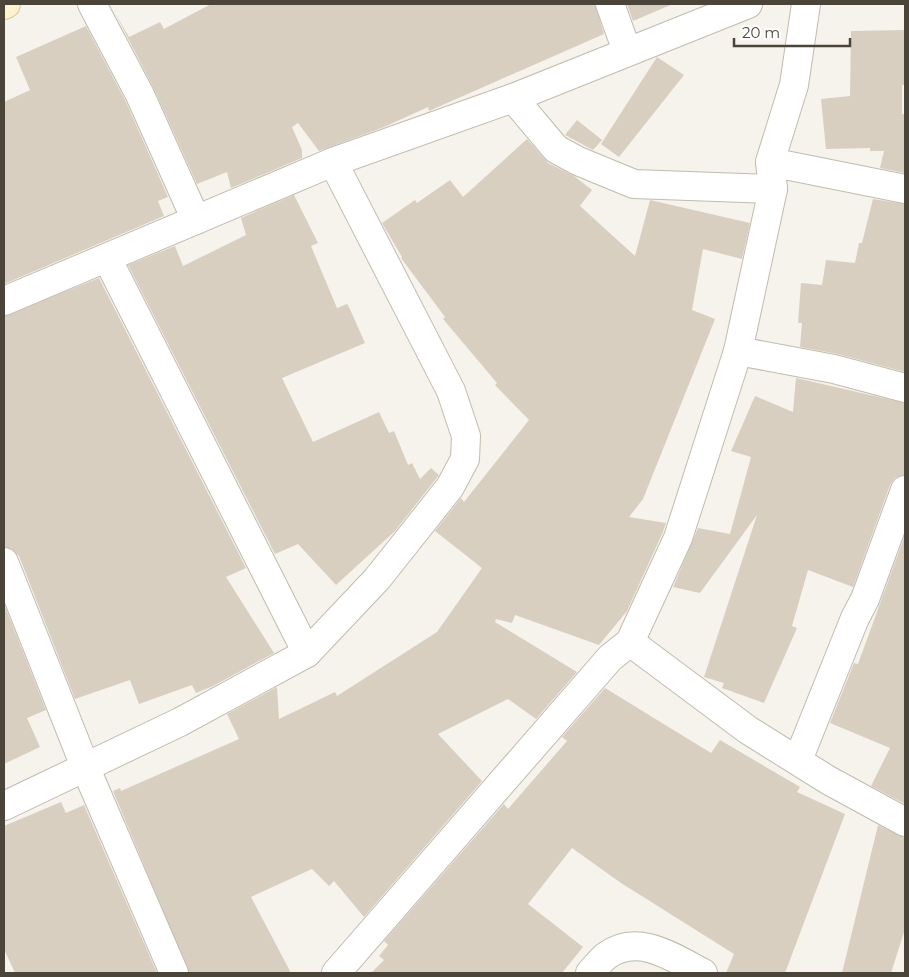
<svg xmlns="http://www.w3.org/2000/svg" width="909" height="977" viewBox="0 0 909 977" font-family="Montserrat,sans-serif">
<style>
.building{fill:#d8cfc1}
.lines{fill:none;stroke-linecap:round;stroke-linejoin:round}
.street-casing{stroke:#c2bbae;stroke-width:30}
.secondary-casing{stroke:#d6c79b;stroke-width:30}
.street{stroke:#fff;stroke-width:28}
.secondary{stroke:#fff3cd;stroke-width:28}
</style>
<rect width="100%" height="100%" fill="#f6f3ec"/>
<!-- building -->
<g class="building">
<path d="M211 4H595L604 34 429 111 428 107 384 127 319 151 298 123 292 127 302 150V158L231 188 227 172 197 184 154 89 115 13 129 37 160 22 164 29Z"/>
<path d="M627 4H673L633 21Z"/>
<path d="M86 26 126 102 168 197 158 201 164 216 4 284V102L30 90 16 57Z"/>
<path d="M905 30V85H902V114H905V173L880 168 884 151H870V148L826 149 821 99 850 96 851 31Z"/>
<path d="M657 57 684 75 619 157 601 144Z"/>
<path d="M577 120 602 140 593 150 565 135Z"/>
<path d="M527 139 548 163 574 176 592 190 580 206 635 256 650 200 750 223 742 259 703 249 692 310 715 319 643 499 629 517 666 523 663 532 627 611 599 645 515 615 512 623 496 619 495 622 577 672 536 719 508 699 438 734 482 781 364 917 334 881 329 886 312 869 251 897 291 973H189L113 791 120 788 121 791 239 739 227 714 277 687 279 719 335 692 337 696 437 632 482 568 435 531 461 498 464 502 529 420 495 385 497 383 443 319 445 317 401 258 402 257 382 223 415 200 417 203 450 180 463 197Z"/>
<path d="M294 195 318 243 311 246 337 308 347 304 349 307 365 343 282 378 313 442 379 412 389 433 394 431 408 465 412 463 420 479 431 468 439 475 395 531 336 585 298 544 275 554 128 265 175 246 183 266 246 235 241 218Z"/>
<path d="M873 199 905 204V372L838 354 800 347 802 323H798L801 283 822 285 826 260 855 263 859 243H862Z"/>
<path d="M99 278 246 568 226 577 274 653 213 686 196 693 192 685 139 704 130 680 75 699 19 556 13 550 4 547V316Z"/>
<path d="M796 378 905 403V475L895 478 890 485 853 587 808 570 792 626 797 628 764 703 722 688 724 683 704 677 757 515 700 593 673 587 698 528 730 534 751 457 731 451 755 396 793 412Z"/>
<path d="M905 535V804L871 786 890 748 830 723 854 663 858 664Z"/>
<path d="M4 604 46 710 27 718 40 747 4 764Z"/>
<path d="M605 688 711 753 720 740 800 787 797 792 845 814 785 973H726L734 954 621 883 572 848 528 904 583 947 562 973H371L384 960 379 956 388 945 384 941 504 804 508 809 567 741 562 737Z"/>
<path d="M61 802 66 813 84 805 157 973H15L4 949V826Z"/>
<path d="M878 825 905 838V929L891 973H842Z"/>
</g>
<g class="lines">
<!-- street casing -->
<g class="street-casing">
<g id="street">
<path d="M92 4 140 95 196 220"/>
<path d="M610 4 627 51"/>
<path d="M513 98 556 149 578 161 634 184 773 189"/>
<path d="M770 162 905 189"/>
<path d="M107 258 307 653"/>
<path d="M4 301 333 162 513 98 748 4"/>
<path d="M738 351 834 369 905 388"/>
<path d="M4 562 86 769 174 973"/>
<path d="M630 642 748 730 828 780 905 822"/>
<path d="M798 760 855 618 865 599 905 490"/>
<path d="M4 806 180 722 307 653 377 579 450 487 465 459 466 436 451 391 333 162"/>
<path d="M336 973 610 658 630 642 678 538 738 351 773 189 770 162 794 85 806 4"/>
<path d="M590 973C595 968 600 961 606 956 638 932 674 958 703 973"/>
</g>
</g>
<!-- secondary casing -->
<g class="secondary-casing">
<path id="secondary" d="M4 5 6 4"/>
</g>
<!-- street -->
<use href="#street" class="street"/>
<!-- secondary -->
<use href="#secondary" class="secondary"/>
</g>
<!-- border -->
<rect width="909" height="977" fill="none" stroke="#4b4439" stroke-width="10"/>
<!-- scale -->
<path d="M734 38v8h116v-8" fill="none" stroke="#4b4439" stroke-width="2.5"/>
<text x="742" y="38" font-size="15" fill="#4b4439" stroke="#ffffff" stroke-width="4" paint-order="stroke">20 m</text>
</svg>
